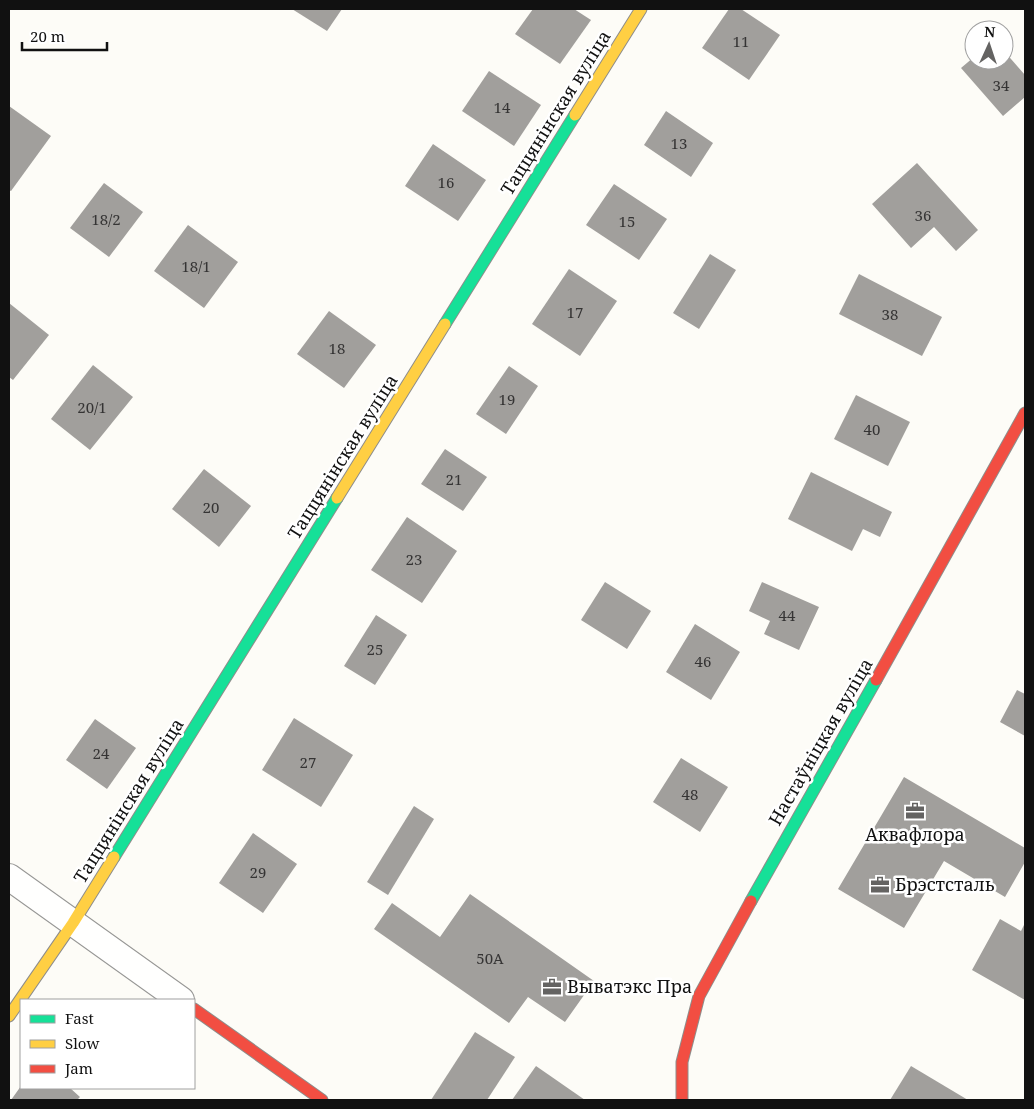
<svg xmlns="http://www.w3.org/2000/svg" width="1034" height="1109" viewBox="0 0 1034 1109" font-family="'Noto Serif',serif">
<style>
.building{fill:#a19f9c}
.lines{fill:none;stroke-linecap:round;stroke-linejoin:round}
.street-casing{stroke:#979795;stroke-width:28}
.fast-casing{stroke:#8e8d8b;stroke-width:13}
.slow-casing{stroke:#8e8d8b;stroke-width:13}
.jam-casing{stroke:#8e8d8b;stroke-width:13}
.street{stroke:#fffffe;stroke-width:26}
.fast{stroke:#16e098;stroke-width:11}
.slow{stroke:#ffcf43;stroke-width:11}
.jam{stroke:#f24e42;stroke-width:11}
.labels{text-anchor:middle;stroke-width:5;stroke-linejoin:round;paint-order:stroke}
.number-label{font-size:15px;fill:#353434}
.street-label{font-size:18px;fill:#111;stroke:#fff}
.poi-label{font-size:18px;fill:#111;stroke:#fff;text-anchor:start}
</style>
<rect width="100%" height="100%" fill="#fdfcf7"/>
<!-- building -->
<g class="building">
<path d="M292 9H342L327 31Z"/>
<path d="M533 9H574L591 20 560 64 515 34Z"/>
<path d="M729 9H741L780 35 749 80 702 48Z"/>
<path d="M1004 51 1025 75V97L1003 116 961 68 974 57V60H1004Z"/>
<path d="M489 71 541 105 514 146 462 111Z"/>
<path d="M9 106 51 136 11 191 9 190Z"/>
<path d="M666 111 713 143 691 177 644 145Z"/>
<path d="M433 144 486 180 458 221 405 186Z"/>
<path d="M917 163 978 230 956 251 934 227 911 248 872 204Z"/>
<path d="M104 183 143 212 109 257 70 228Z"/>
<path d="M614 184 667 219 639 260 586 225Z"/>
<path d="M188 225 238 262 204 308 154 271Z"/>
<path d="M710 254 736 270 699 329 673 313Z"/>
<path d="M569 269 617 301 580 356 532 324Z"/>
<path d="M859 274 942 317 922 356 839 314Z"/>
<path d="M9 303 49 335 13 380 9 377Z"/>
<path d="M329 311 376 345 344 388 297 354Z"/>
<path d="M93 365 133 397 90 450 51 419Z"/>
<path d="M509 366 538 386 506 434 476 414Z"/>
<path d="M856 395 910 422 888 466 834 439Z"/>
<path d="M445 449 487 477 463 511 421 484Z"/>
<path d="M204 469 251 506 219 547 172 509Z"/>
<path d="M811 472 892 512 880 537 863 529 852 551 788 519Z"/>
<path d="M407 517 457 551 422 603 371 570Z"/>
<path d="M605 582 651 611 627 649 581 620Z"/>
<path d="M762 582 819 607 799 650 764 634 770 621 749 611Z"/>
<path d="M376 615 407 635 375 685 344 666Z"/>
<path d="M695 624 740 652 711 700 666 672Z"/>
<path d="M1017 690 1025 694V736L1000 722Z"/>
<path d="M294 718 353 755 321 807 262 770Z"/>
<path d="M95 719 136 748 107 789 66 760Z"/>
<path d="M681 758 728 787 700 832 653 802Z"/>
<path d="M904 777 1025 848V862L1005 897 944 861 904 928 838 889Z"/>
<path d="M414 806 434 819 388 895 367 882Z"/>
<path d="M253 833 297 864 263 913 219 883Z"/>
<path d="M470 894 594 981 565 1022 528 997 509 1023 374 929 392 903 440 937Z"/>
<path d="M1000 919 1021 931 1025 923V1000L972 970Z"/>
<path d="M475 1032 515 1057 487 1100H431Z"/>
<path d="M536 1066 585 1100H512Z"/>
<path d="M911 1066 968 1100H890Z"/>
<path d="M21 1086V1088H70L80 1097 77 1100H11Z"/>
</g>
<g class="lines">
<!-- street casing -->
<g class="street-casing">
<path id="street" d="M9 877 181 1000"/>
</g>
<!-- fast casing -->
<g class="fast-casing">
<g id="fast">
<path d="M445 324 575 115"/>
<path d="M114 857 337 498"/>
<path d="M751 901 876 680"/>
</g>
</g>
<!-- slow casing -->
<g class="slow-casing">
<g id="slow">
<path d="M575 115 641 9"/>
<path d="M337 498 445 324"/>
<path d="M9 1016 73 923 114 857"/>
</g>
</g>
<!-- jam casing -->
<g class="jam-casing">
<g id="jam">
<path d="M876 680 1025 413"/>
<path d="M194 1009 322 1100"/>
<path d="M682 1100V1062L699 996 751 901"/>
</g>
</g>
<!-- street -->
<use href="#street" class="street"/>
<!-- fast -->
<use href="#fast" class="fast"/>
<!-- slow -->
<use href="#slow" class="slow"/>
<!-- jam -->
<use href="#jam" class="jam"/>
</g>
<!-- icons -->
<defs>
<g id="office-bare" transform="scale(1.5)"><path d="M-6-3h4V-5.5h4V-3h4V5H-6ZM-1-4.5V-3h2v-1.5ZM-6 0V1H6V0Z" fill="#646362" stroke="#fff" stroke-width="2.5" paint-order="stroke"/></g>
</defs>
<g fill-rule="evenodd">
<use href="#office-bare" x="915" y="811"/>
<use href="#office-bare" x="880" y="885"/>
<use href="#office-bare" x="552" y="987"/>
</g>
<g class="labels">
<!-- number labels -->
<g class="number-label">
<text x="741" y="47">11</text>
<text x="1001" y="91">34</text>
<text x="502" y="113">14</text>
<text x="679" y="149">13</text>
<text x="446" y="188">16</text>
<text x="923" y="221">36</text>
<text x="106" y="225">18/2</text>
<text x="627" y="227">15</text>
<text x="196" y="272">18/1</text>
<text x="575" y="318">17</text>
<text x="890" y="320">38</text>
<text x="337" y="354">18</text>
<text x="507" y="405">19</text>
<text x="92" y="413">20/1</text>
<text x="872" y="435">40</text>
<text x="454" y="485">21</text>
<text x="211" y="513">20</text>
<text x="414" y="565">23</text>
<text x="787" y="621">44</text>
<text x="375" y="655">25</text>
<text x="703" y="667">46</text>
<text x="101" y="759">24</text>
<text x="308" y="768">27</text>
<text x="690" y="800">48</text>
<text x="258" y="878">29</text>
<text x="490" y="964">50А</text>
</g>
<!-- street labels -->
<g class="street-label">
<text transform="translate(556 113) rotate(-58)" y="6">Таццянінская вуліца</text>
<text transform="translate(343 457) rotate(-58)" y="6">Таццянінская вуліца</text>
<text transform="translate(821 742) rotate(-60)" y="6">Настаўніцкая вуліца</text>
<text transform="translate(129 801) rotate(-58)" y="6">Таццянінская вуліца</text>
</g>
<!-- poi labels -->
<g class="poi-label">
<text x="915" y="841" text-anchor="middle">Аквафлора</text>
<text x="895" y="891">Брэстсталь</text>
<text x="567" y="993">Выватэкс Пра</text>
</g>
</g>
<!-- border -->
<rect width="1034" height="1109" fill="none" stroke="#111111" stroke-width="20"/>
<!-- legend -->
<rect x="20" y="999" width="175" height="90" fill="#ffffff" stroke="#a0a0a0"/>
<rect x="30" y="1015" width="25" height="8" fill="#16e098" stroke="#a0a0a0"/>
<text x="65" y="1024" font-size="15" fill="#111111">Fast</text>
<rect x="30" y="1040" width="25" height="8" fill="#ffcf43" stroke="#a0a0a0"/>
<text x="65" y="1049" font-size="15" fill="#111111">Slow</text>
<rect x="30" y="1065" width="25" height="8" fill="#f24e42" stroke="#a0a0a0"/>
<text x="65" y="1074" font-size="15" fill="#111111">Jam</text>
<!-- north arrow -->
<g transform="translate(989 45) rotate(3)"><circle r="24" fill="#ffffff" stroke="#a0a0a0"/>
<path d="M0-4L9 19L0 12L-9 19Z" fill="#646362"/>
<text y="-8" font-size="14" font-weight="bold" text-anchor="middle" fill="#111111">N</text>
</g>
<!-- scale -->
<path d="M22 42v8h85v-8" fill="none" stroke="#111111" stroke-width="2.5"/>
<text x="30" y="42" font-size="15" fill="#111111" stroke="#ffffff" stroke-width="4" paint-order="stroke">20 m</text>
</svg>
